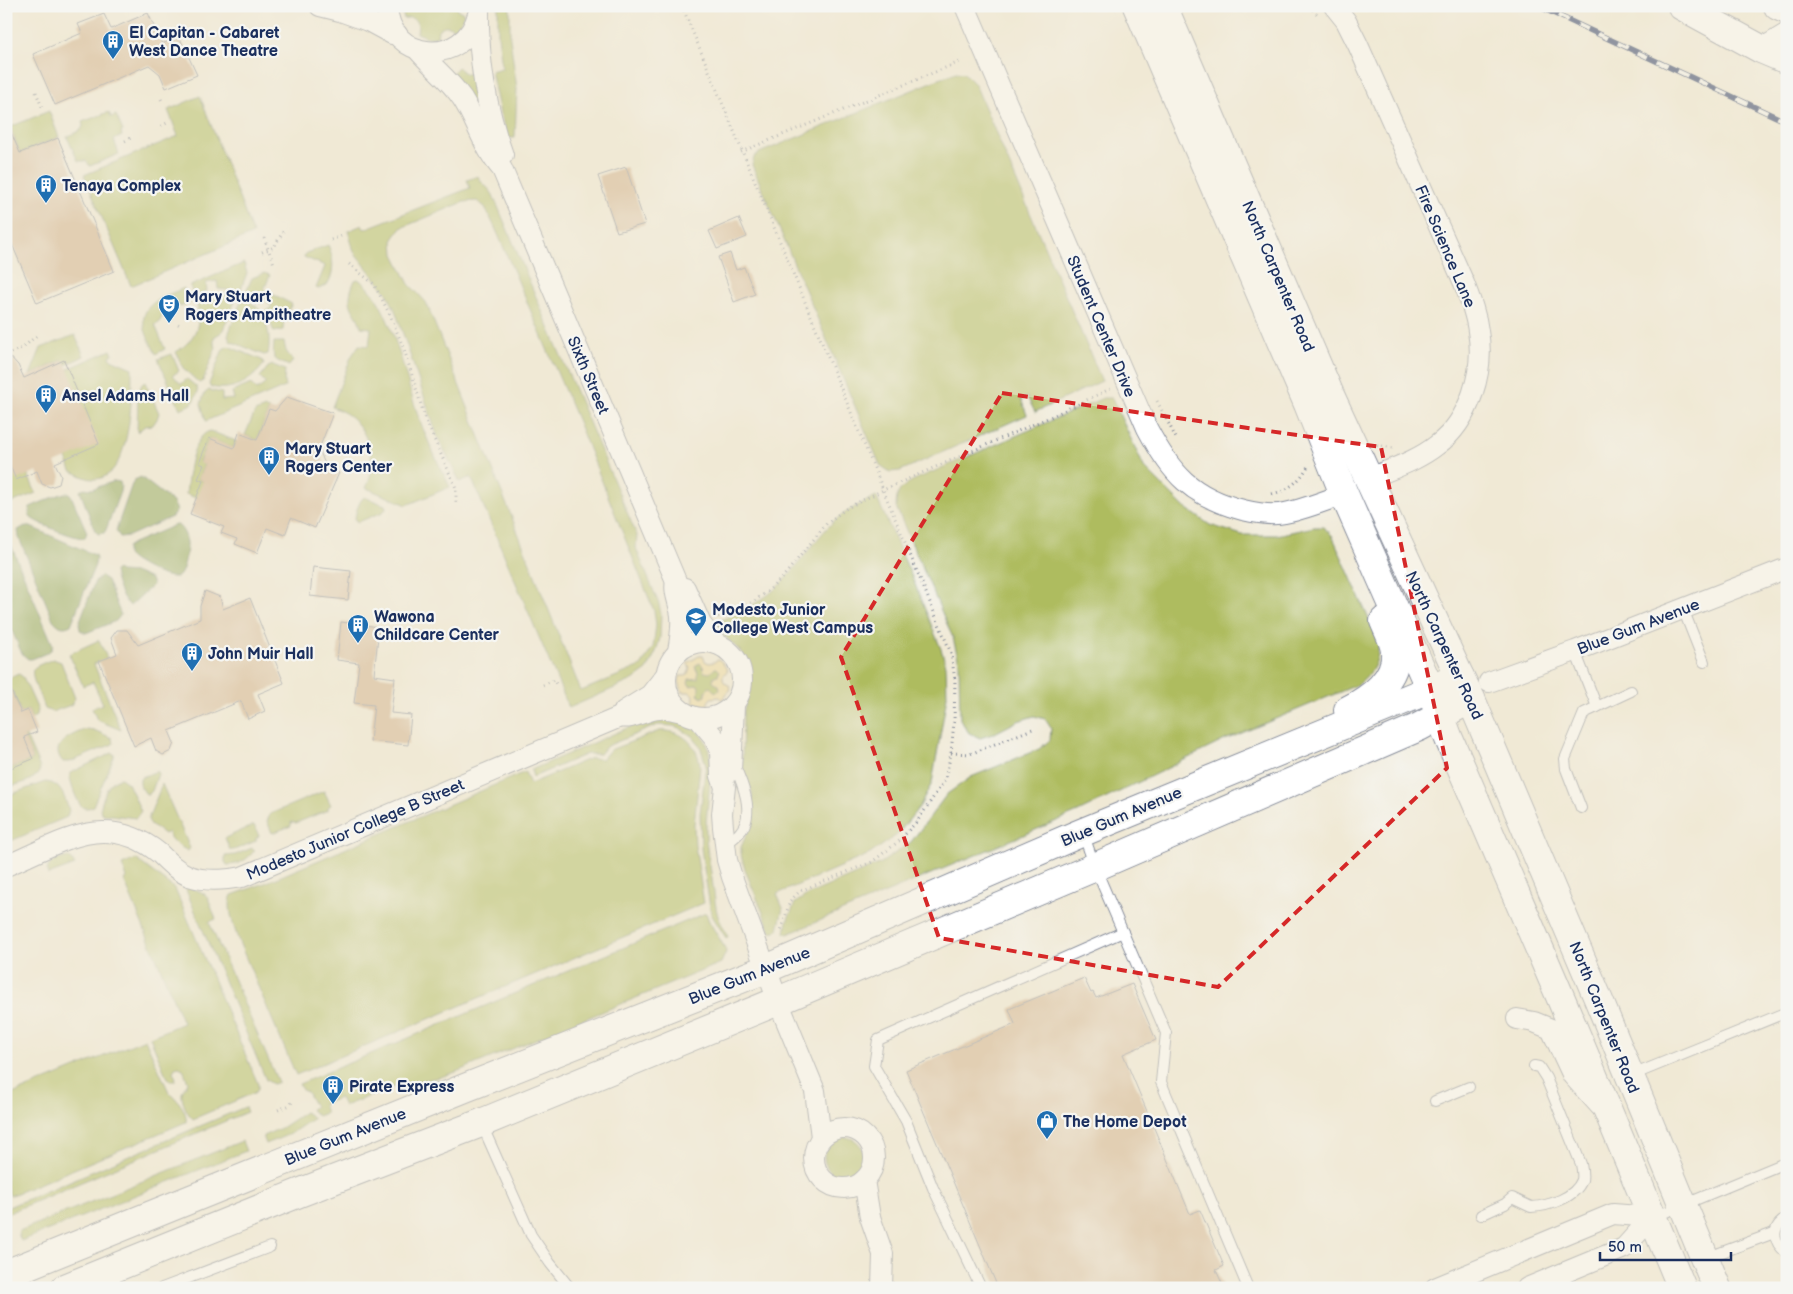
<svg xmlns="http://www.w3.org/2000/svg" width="1793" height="1294" viewBox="0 0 1793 1294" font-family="'Balsamiq Sans',sans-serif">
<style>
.green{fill:#aebc5e;stroke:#64765e;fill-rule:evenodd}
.forest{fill:#8aa455;stroke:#526a5a}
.sand{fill:#eeda9e;stroke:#84847e;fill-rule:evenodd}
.building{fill:#d0af8a}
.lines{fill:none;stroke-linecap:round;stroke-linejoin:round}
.lane-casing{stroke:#868c9a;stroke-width:12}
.street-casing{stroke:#868c9a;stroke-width:22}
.secondary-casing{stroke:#868c9a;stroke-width:30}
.path{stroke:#868c9a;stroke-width:3;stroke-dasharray:1 4;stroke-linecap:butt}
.lane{stroke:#fff;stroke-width:10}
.street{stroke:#fff;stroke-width:20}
.secondary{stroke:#fff;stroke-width:28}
.rail-casing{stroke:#1b2f5e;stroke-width:5.5}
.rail{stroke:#f6f6f2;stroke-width:4;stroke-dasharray:11;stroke-linecap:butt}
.marked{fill:none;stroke:#d62828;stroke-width:4;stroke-dasharray:10 6;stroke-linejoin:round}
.labels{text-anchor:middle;stroke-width:4.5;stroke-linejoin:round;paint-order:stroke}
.poi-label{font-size:16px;font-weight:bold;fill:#1b2f5e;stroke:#f6f6f2;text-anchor:start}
.street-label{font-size:16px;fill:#1b2f5e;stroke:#f6f6f2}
</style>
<rect width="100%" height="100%" fill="#f6f6f2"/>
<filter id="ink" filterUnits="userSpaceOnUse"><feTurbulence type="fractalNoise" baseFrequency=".02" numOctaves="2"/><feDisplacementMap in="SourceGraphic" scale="10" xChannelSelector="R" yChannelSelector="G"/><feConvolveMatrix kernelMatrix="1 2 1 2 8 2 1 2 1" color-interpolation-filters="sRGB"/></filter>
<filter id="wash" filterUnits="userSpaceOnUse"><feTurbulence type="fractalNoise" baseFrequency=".0096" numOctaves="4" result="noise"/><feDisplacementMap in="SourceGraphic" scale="20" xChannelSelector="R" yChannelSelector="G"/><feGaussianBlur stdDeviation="1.12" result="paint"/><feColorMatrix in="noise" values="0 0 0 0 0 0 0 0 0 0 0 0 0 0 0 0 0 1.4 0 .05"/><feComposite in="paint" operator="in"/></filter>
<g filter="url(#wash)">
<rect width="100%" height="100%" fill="#f0e9d5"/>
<!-- green -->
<g class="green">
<path d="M401 6H456L458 10 464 13C462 20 460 26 454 30 449 24 443 25 438 30L437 37 429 38 417 33 418 25C416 19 410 16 404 19Z"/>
<path d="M498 6H510V38L517 89 515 138H508L500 114 491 71 502 68 498 35Z"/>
<path d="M458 67 465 74 476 73 484 120 452 73Z"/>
<path d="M956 72 964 73 975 84 1102 381 1035 412 1027 397 1021 399 1027 415 900 471 890 472 880 465 752 165 754 157 759 153Z"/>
<path d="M200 96 253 234 131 286 84 175 178 136 168 110Z"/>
<path d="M49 111 59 137 20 153 10 127Z"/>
<path d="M109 112 111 117 116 115 123 131 121 132 122 136 114 140 119 154 90 166 86 161H78L67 137 81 130 83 126 82 122Z"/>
<path d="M478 176C481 184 489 187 493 195L635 531 637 535 636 548 659 604 661 614 660 638 656 652 647 670 633 680 569 708 471 477 460 482 438 438 395 310 387 293 354 252 348 231 362 225 364 229 470 188 467 180ZM477 201 485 207 497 232 579 424 654 611 656 625 653 647 641 666 581 691 426 302 409 284 394 254 393 239 401 228 464 202Z"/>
<path d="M328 245C334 257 335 273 327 285L318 289 316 288 325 266 304 257 306 253Z"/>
<path d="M244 263 247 273 241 289 236 291 218 289 217 281 206 283 207 291 194 297 190 286Z"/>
<path d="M264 273 270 275 264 290 292 304 284 318 283 330 274 332 266 311 272 307 264 298 258 303 247 296 246 291 252 278Z"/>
<path d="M358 279C388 296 404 371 414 403 422 430 437 461 450 487L407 505 366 488C377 465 371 437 353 419 347 413 339 410 332 407L351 357 359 345 369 346 371 328 361 327C360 321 357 317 354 312 347 301 350 291 355 280Z"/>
<path d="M184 288 190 303 180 307 179 304 165 310 159 323 155 325 165 349 156 354C152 345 145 334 144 325 140 302 168 295 184 288Z"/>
<path d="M220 293 235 295 236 299 222 332 214 337V343L216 347 203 381 199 383 183 368 176 352C195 340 203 323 196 301L206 296Z"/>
<path d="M245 300C266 306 272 335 268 354L264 355 230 341 228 335 241 301Z"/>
<path d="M75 335 84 356 66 365 63 360 30 375 41 348Z"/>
<path d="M274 342H284L286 351 293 361 289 366C271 358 273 360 274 342Z"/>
<path d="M228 346 262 360 264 364C251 382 232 392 210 387L209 384 223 349Z"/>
<path d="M111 350 113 354 110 356 111 359 132 368C132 393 132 481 93 479 86 479 78 474 71 471L66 458 68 369Z"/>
<path d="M172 354 179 371 173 375 181 384 187 379 197 387 198 392 192 404 180 409 158 359Z"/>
<path d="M273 365 285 370 284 382 285 387 206 421 201 404 204 394 209 390 222 393V400L234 399 232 392 251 384 257 390 266 383 260 377 268 367Z"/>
<path d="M145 382 159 413 157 419 153 425 145 426 137 432 138 393 142 384Z"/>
<path d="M1103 398H1112L1144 467 1184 507 1210 525 1242 535H1277L1314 527H1323L1332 535 1378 640C1380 659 1374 672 1359 684L1225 740 1078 812 788 934 785 933 787 921 795 903 807 895 881 863 911 842 947 794 971 777 1039 749 1050 740 1051 728 1045 719 1034 716 1018 721 993 734 980 738 969 733 960 719 959 662 953 638 896 507C896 491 901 487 914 480Z"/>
<path d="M265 408 269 409 257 440 245 435 255 412Z"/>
<path d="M210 431 236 441 233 448 209 438 199 462 204 465 198 479 209 484 196 498 186 494C188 478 191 436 210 431Z"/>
<path d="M6 456 28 475 36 493 6 505Z"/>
<path d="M876 496 912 577 941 649 946 665 947 696 932 783 920 806 897 835 870 854 777 894 783 908 778 930 771 932 745 870 741 855V847L752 822V792L742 771V763L743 713 751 684 749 666 741 652 712 624C734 614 757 605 775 589 796 570 811 544 831 524 844 512 860 504 876 496Z"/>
<path d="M364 497 385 505 386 508 383 512 358 522 355 520C355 513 359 501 364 497Z"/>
<path d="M99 640 107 658 94 664 121 730 97 720 92 708 103 704 93 682 83 686 69 654Z"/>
<path d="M53 659 61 662 75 698 71 705 52 712 45 709C42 700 28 674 34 668 39 664 47 662 53 659Z"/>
<path d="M700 663 702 665 703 670H712L715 668H717L720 671 718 675 714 676 717 683 720 687C721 690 718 691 715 692L712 689 706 691V695L704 698 699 696 698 685 690 686 688 683 689 679H695L698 672 695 666Z"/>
<path d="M19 674 23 677 38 710 37 715 32 719 28 710 21 713 12 691 6 693V679Z"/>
<path d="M667 718C732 725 705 791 706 832 706 850 711 868 713 886 715 896 715 907 718 916 721 924 725 930 728 937L726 938 711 914 701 849 700 813 706 765 700 746 692 736 679 728 673 726 658 725 607 746 600 754H587L533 777 531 770 627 728 644 722Z"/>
<path d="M87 729 94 730 112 738 113 744 70 762H63C47 744 73 734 87 729Z"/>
<path d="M659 731C681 729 698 744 700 766L694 825 695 845 704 903 296 1075 239 942C235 930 226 906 232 895L265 883 525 772 530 784 591 758 602 759 610 750Z"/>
<path d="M26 736 40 768C39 781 17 784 6 788V770L33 759 24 737Z"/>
<path d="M112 753 114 754V757L93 806C90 808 86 809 82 807 77 803 68 778 70 773Z"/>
<path d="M157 771 158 774 152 791 149 794H146L140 786V779L142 777Z"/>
<path d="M121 778 128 783 141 811 136 818 103 814 100 810C103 798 107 780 121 778Z"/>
<path d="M45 782C61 783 64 796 69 810L67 817 6 843V796Z"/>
<path d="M162 784 190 848 188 851C179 846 170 842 168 832L164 834 150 824 148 819Z"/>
<path d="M324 791 331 805 328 807V810L296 823 291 822V826L272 833 267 821 270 814Z"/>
<path d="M254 825 259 836 256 838V841L234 850H230L225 838Z"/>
<path d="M252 848 255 850 254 851C247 860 239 865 227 865L225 862V856L235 855Z"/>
<path d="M68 857 71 859 75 865 48 875C44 863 58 859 68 857Z"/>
<path d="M136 859 175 889 258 1084V1090L254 1093 193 1119C187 1114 181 1101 182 1093 183 1089 186 1086 188 1082L183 1069 179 1067 175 1068 173 1072 176 1078 175 1081H170L165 1073 150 1037 183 1023 124 880 127 878 122 865Z"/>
<path d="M187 887C213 895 206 896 216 919L209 922 278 1082 273 1084 266 1080 186 890Z"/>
<path d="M706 913 709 921 725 948 726 952 721 963 456 1072 441 1077 399 1085 344 1106 340 1098 323 1104 326 1113 318 1116 310 1109 315 1107 307 1092 302 1090 299 1084Z"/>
<path d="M145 1039 169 1092C177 1099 188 1111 186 1122L10 1196 6 1186V1133L11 1106 10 1095Z"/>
<path d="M245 1107 247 1112 6 1214V1208Z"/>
<path d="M305 1112 314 1118 290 1134 266 1144 263 1136 281 1128Z"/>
<circle cx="844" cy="1157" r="20"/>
<path d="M242 1141 246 1151 21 1241 18 1234 19 1231Z"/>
</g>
<!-- forest -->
<g class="forest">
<path d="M141 477 173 502 177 510 172 517 129 536 120 537 116 531 117 527 132 484 134 480Z"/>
<path d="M115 481 120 482 121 486 120 492 106 530 104 533 98 534 95 531 80 491 84 488 92 489Z"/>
<path d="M68 493 71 495 73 500 87 532 85 538C76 539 38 524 31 518 28 514 29 511 30 507L61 494Z"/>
<path d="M175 525H178C183 529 186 536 187 542 188 548 184 572 179 576 170 582 133 563 127 555V547L133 543Z"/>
<path d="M25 526 31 527 95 555 96 559 95 565 71 625C63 629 59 627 53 620L19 538 18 530Z"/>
<path d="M6 533 53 645 51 650 47 653 32 659H28L22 654 6 617Z"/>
<path d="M117 569 120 572 137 573 151 579 153 585 130 606C121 598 115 582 114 571Z"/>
<path d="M101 576 107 580 121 615 116 621 86 633 80 630 79 623 95 581Z"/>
</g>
<!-- sand -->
<path class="sand" d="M699 656H703L705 661 709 663 714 662 718 659 722 662 728 671C723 674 721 678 725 683L730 686 729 691 722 700 719 697 711 698 708 702V706L693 703C695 699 694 694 689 692H682L679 681 680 676H686C690 672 691 667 687 663ZM700 663 703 666 704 672 710 673 715 668H717L720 671 718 675 714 676 713 680 714 683 719 685 720 690 715 692 710 687 708 688 706 691V696L702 698 698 695 699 688 698 685 690 686 688 683 689 679 698 678V673L695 667 696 665Z"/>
<g id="blocks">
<!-- building -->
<g class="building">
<path d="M148 13 162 44 179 36 197 75 166 88 160 74 149 65 55 105 33 54 82 33 78 24 104 14 111 29Z"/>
<path d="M6 121 20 153 58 138 114 271 37 303 6 230Z"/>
<path d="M626 167 645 224 617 232 598 176Z"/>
<path d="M739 218 747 237 717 249 709 231Z"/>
<path d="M730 253 736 270 744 267 755 294 734 302 718 257Z"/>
<path d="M6 352 18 365 24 378 64 360 99 444 55 463 61 476 59 484 50 487 42 484 37 471 16 480 6 456Z"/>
<path d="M287 397 333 413 319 449 326 467 339 473 315 528 291 518 285 535 267 528 257 553 235 544 237 539 221 533 224 527 190 514 203 481 198 479 204 465 199 463 209 438 234 448 239 433 257 440 269 409 275 411Z"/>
<path d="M313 567 351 571 348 600 310 596Z"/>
<path d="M205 591 220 597 223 609 250 598 284 683 258 694 265 711 248 719 241 701 169 731 174 743 171 751 163 755 156 751 151 738 134 746 99 661 117 654 111 638 117 630H127L138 645 200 619V606Z"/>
<path d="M341 622 379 627 374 675 395 678 391 713 411 715 408 745 370 741 374 705 354 703 359 663 337 660Z"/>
<path d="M6 679 21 713 28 710 37 732 24 737 33 759 6 770Z"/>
<path d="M1084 978 1091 993 1093 992 1096 998 1132 984 1156 1040 1123 1054 1190 1214 1200 1210 1224 1266 1216 1270 1224 1288H998L906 1070 1015 1024 1009 1009Z"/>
</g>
</g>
</g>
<g filter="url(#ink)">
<use href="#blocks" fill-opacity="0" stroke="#868c9a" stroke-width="1"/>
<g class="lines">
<!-- lane casing -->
<g class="lane-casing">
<g id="lane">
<path d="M1683 609 1704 662"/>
<path d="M1575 651 1597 707"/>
<path d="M1581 808 1566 769 1565 759 1584 713 1631 691"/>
<path d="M1083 833 1095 867 1166 1033 1161 1082 1248 1288"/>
<path d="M725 844C730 841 736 837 740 832 756 814 742 782 734 764"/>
<path d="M1630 1076 1787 1012"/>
<path d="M1435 1101 1469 1087"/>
<path d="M482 1125 531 1235 550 1263 570 1288"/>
<path d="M1481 1215 1505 1204 1512 1198 1531 1207C1549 1206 1575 1198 1582 1180 1583 1175 1582 1169 1581 1164L1546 1078 1539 1067 1534 1066"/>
<path d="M1654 1217 1787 1162"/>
<path d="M1787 1218C1770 1228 1773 1242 1787 1253"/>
<path d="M1706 1258 1774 1233"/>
<path d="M162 1288 270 1247"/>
<path d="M981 1288 933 1188 906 1121 874 1066 878 1040 1123 932"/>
</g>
</g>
<!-- street casing -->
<g class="street-casing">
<g id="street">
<path d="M320 6 340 11 368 21 392 34H397"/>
<path d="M387 6C389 62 465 68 478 14"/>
<path d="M965 6 1147 428C1171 474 1192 497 1243 510 1256 513 1272 516 1285 513 1305 509 1325 501 1344 494"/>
<path d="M1334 6 1346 21 1358 45 1464 283C1470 299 1476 314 1478 331 1485 370 1470 421 1437 445 1417 461 1391 469 1368 479"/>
<path d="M479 10C478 59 486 108 503 155"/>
<path d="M417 49C431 66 449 79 462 98 477 121 484 150 502 169L676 581C673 593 680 604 681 616 682 628 680 640 678 651"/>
<path d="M1761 49 1787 33"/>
<path d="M685 588 701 624 717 644"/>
<circle cx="704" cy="680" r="38"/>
<path d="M1489 682 1575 651 1787 568"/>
<path d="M624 711 650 695 665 676"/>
<path d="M698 718 714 737 720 751 721 776 725 787 722 814 723 827 727 860 732 877 778 1001 815 1091 821 1137"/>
<path d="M731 771 734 705"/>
<path d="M6 866C35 854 72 832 103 832 124 832 143 840 159 853 168 862 177 871 189 876 206 882 225 880 242 877L620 717C633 720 645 710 659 709 667 708 674 710 682 712"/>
<path d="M1517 1019 1534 1022 1551 1029 1573 1076 1600 1106"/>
<circle cx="844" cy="1158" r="30"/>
<path d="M864 1180 870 1217 883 1254 882 1288"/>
<path d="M1435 1288 1613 1214 1652 1217"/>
<path d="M1527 1288 1624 1248 1652 1217"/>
</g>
</g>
<!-- secondary casing -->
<g class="secondary-casing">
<g id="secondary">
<path d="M1137 6 1308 404 1344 494 1430 689 1449 739 1562 1001 1682 1288"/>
<path d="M1163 6 1330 395 1460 677 1471 699 1597 996 1717 1288"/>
<path d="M1682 6 1761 49 1787 60"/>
<path d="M1778 6 1787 10"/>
<path d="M1348 710C1370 699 1398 679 1395 651 1394 641 1388 631 1384 621"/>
<path d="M6 1274 465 1088 766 969 1076 835 1460 677"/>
<path d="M65 1288 299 1193 481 1123 778 1001 1095 867 1419 727 1471 699"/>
</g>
</g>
<!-- path -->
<g class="path">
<path d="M682 6 951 653 955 680 954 722 951 753 945 780 918 820 899 841 872 862 800 891 790 901 781 931"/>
<path d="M1309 6 1317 14"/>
<path d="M36 92 43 110"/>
<path d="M161 99 163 103"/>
<path d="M161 126 167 123"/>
<path d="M125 141 131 138"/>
<path d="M741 152 962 61"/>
<path d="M264 238 274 264"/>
<path d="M331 240 341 236"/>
<path d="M262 252 274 247 284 230"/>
<path d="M349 264 374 284 390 315 404 349 426 421 456 488V504"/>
<path d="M178 324 180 325"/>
<path d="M6 355 24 347 38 334"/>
<path d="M1157 401 1176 438"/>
<path d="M1377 445 1393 448"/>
<path d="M1272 494C1289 490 1300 481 1308 466"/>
<path d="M718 617 753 602 768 591 783 577 827 523 847 508 883 490 1048 418 1110 389"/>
<path d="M543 685 554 680 556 684"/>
<path d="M951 753 970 754 1035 728"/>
<path d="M278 1110 290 1105 293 1101"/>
</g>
<!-- lane -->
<use href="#lane" class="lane"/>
<!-- street -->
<use href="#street" class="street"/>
<!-- secondary -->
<use href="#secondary" class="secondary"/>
<!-- rail casing -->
<g class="rail-casing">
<path id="rail" d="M1538 6 1787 122"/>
</g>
<!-- rail -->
<use href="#rail" class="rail"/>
</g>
</g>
<!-- marked area -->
<path d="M0 0H1793V1294H0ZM1002 393 1381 447 1447 768 1218 987 939 938 841 657Z" fill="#f0e9d5" fill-opacity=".55" fill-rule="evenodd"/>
<path class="marked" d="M1002 393 1381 447 1447 768 1218 987 939 938 841 657Z"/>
<!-- icons -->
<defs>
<g id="building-pin" transform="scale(1.125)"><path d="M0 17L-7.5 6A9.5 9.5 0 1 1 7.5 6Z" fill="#1f6fb2" stroke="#f6f6f2"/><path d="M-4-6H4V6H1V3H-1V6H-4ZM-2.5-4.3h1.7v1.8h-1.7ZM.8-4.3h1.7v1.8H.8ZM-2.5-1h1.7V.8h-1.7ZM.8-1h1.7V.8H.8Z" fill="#fff"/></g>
<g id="theatre-pin" transform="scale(1.125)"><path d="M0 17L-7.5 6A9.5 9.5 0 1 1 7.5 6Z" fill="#1f6fb2" stroke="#f6f6f2"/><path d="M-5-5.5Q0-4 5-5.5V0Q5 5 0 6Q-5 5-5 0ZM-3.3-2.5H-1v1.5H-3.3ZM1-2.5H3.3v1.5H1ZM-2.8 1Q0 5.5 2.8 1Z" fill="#fff"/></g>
<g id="university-pin" transform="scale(1.125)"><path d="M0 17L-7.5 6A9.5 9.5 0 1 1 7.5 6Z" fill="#1f6fb2" stroke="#f6f6f2"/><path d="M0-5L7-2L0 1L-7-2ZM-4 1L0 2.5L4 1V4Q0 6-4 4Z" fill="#fff"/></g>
<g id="shop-pin" transform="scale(1.125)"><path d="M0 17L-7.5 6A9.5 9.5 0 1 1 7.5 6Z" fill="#1f6fb2" stroke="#f6f6f2"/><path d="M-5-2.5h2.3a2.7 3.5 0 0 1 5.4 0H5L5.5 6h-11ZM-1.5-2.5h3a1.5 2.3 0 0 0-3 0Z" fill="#fff"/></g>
</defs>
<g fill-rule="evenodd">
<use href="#building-pin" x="113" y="41"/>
<use href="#building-pin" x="46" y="185"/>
<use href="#theatre-pin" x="169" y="305"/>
<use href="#building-pin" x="46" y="395"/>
<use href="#building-pin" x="269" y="457"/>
<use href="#university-pin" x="696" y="618"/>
<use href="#building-pin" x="358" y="625"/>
<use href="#building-pin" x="192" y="653"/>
<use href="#building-pin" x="333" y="1086"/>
<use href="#shop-pin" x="1047" y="1121"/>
</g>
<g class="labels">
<!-- poi labels -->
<g class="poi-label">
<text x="129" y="38">El Capitan - Cabaret<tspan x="129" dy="18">West Dance Theatre</tspan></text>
<text x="62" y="191">Tenaya Complex</text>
<text x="185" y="302">Mary Stuart<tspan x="185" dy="18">Rogers Ampitheatre</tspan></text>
<text x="62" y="401">Ansel Adams Hall</text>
<text x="285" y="454">Mary Stuart<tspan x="285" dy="18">Rogers Center</tspan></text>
<text x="712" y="615">Modesto Junior<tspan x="712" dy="18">College West Campus</tspan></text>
<text x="374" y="622">Wawona<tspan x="374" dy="18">Childcare Center</tspan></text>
<text x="208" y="659">John Muir Hall</text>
<text x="349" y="1092">Pirate Express</text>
<text x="1063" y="1127">The Home Depot</text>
</g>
<!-- street labels -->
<g class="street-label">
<text transform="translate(1446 246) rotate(67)" y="6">Fire Science Lane</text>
<text transform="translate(1279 276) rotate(67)" y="6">North Carpenter Road</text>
<text transform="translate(1102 326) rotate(67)" y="6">Student Center Drive</text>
<text transform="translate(589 375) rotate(67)" y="6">Sixth Street</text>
<text transform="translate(1638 626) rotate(-21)" y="6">Blue Gum Avenue</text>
<text transform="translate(1445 645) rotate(65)" y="6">North Carpenter Road</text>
<text transform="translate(1121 816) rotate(-23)" y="6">Blue Gum Avenue</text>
<text transform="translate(355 829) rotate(-23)" y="6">Modesto Junior College B Street</text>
<text transform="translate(749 975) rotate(-22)" y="6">Blue Gum Avenue</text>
<text transform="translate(1605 1017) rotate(68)" y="6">North Carpenter Road</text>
<text transform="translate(345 1136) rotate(-22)" y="6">Blue Gum Avenue</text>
</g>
</g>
<!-- margin -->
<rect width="1793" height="1294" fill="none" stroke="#f6f6f2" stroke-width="25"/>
<!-- scale -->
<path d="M1600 1252v8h131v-8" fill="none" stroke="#1b2f5e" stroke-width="2.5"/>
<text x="1608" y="1252" font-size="15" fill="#1b2f5e" stroke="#f6f6f2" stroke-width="4" paint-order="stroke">50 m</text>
</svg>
